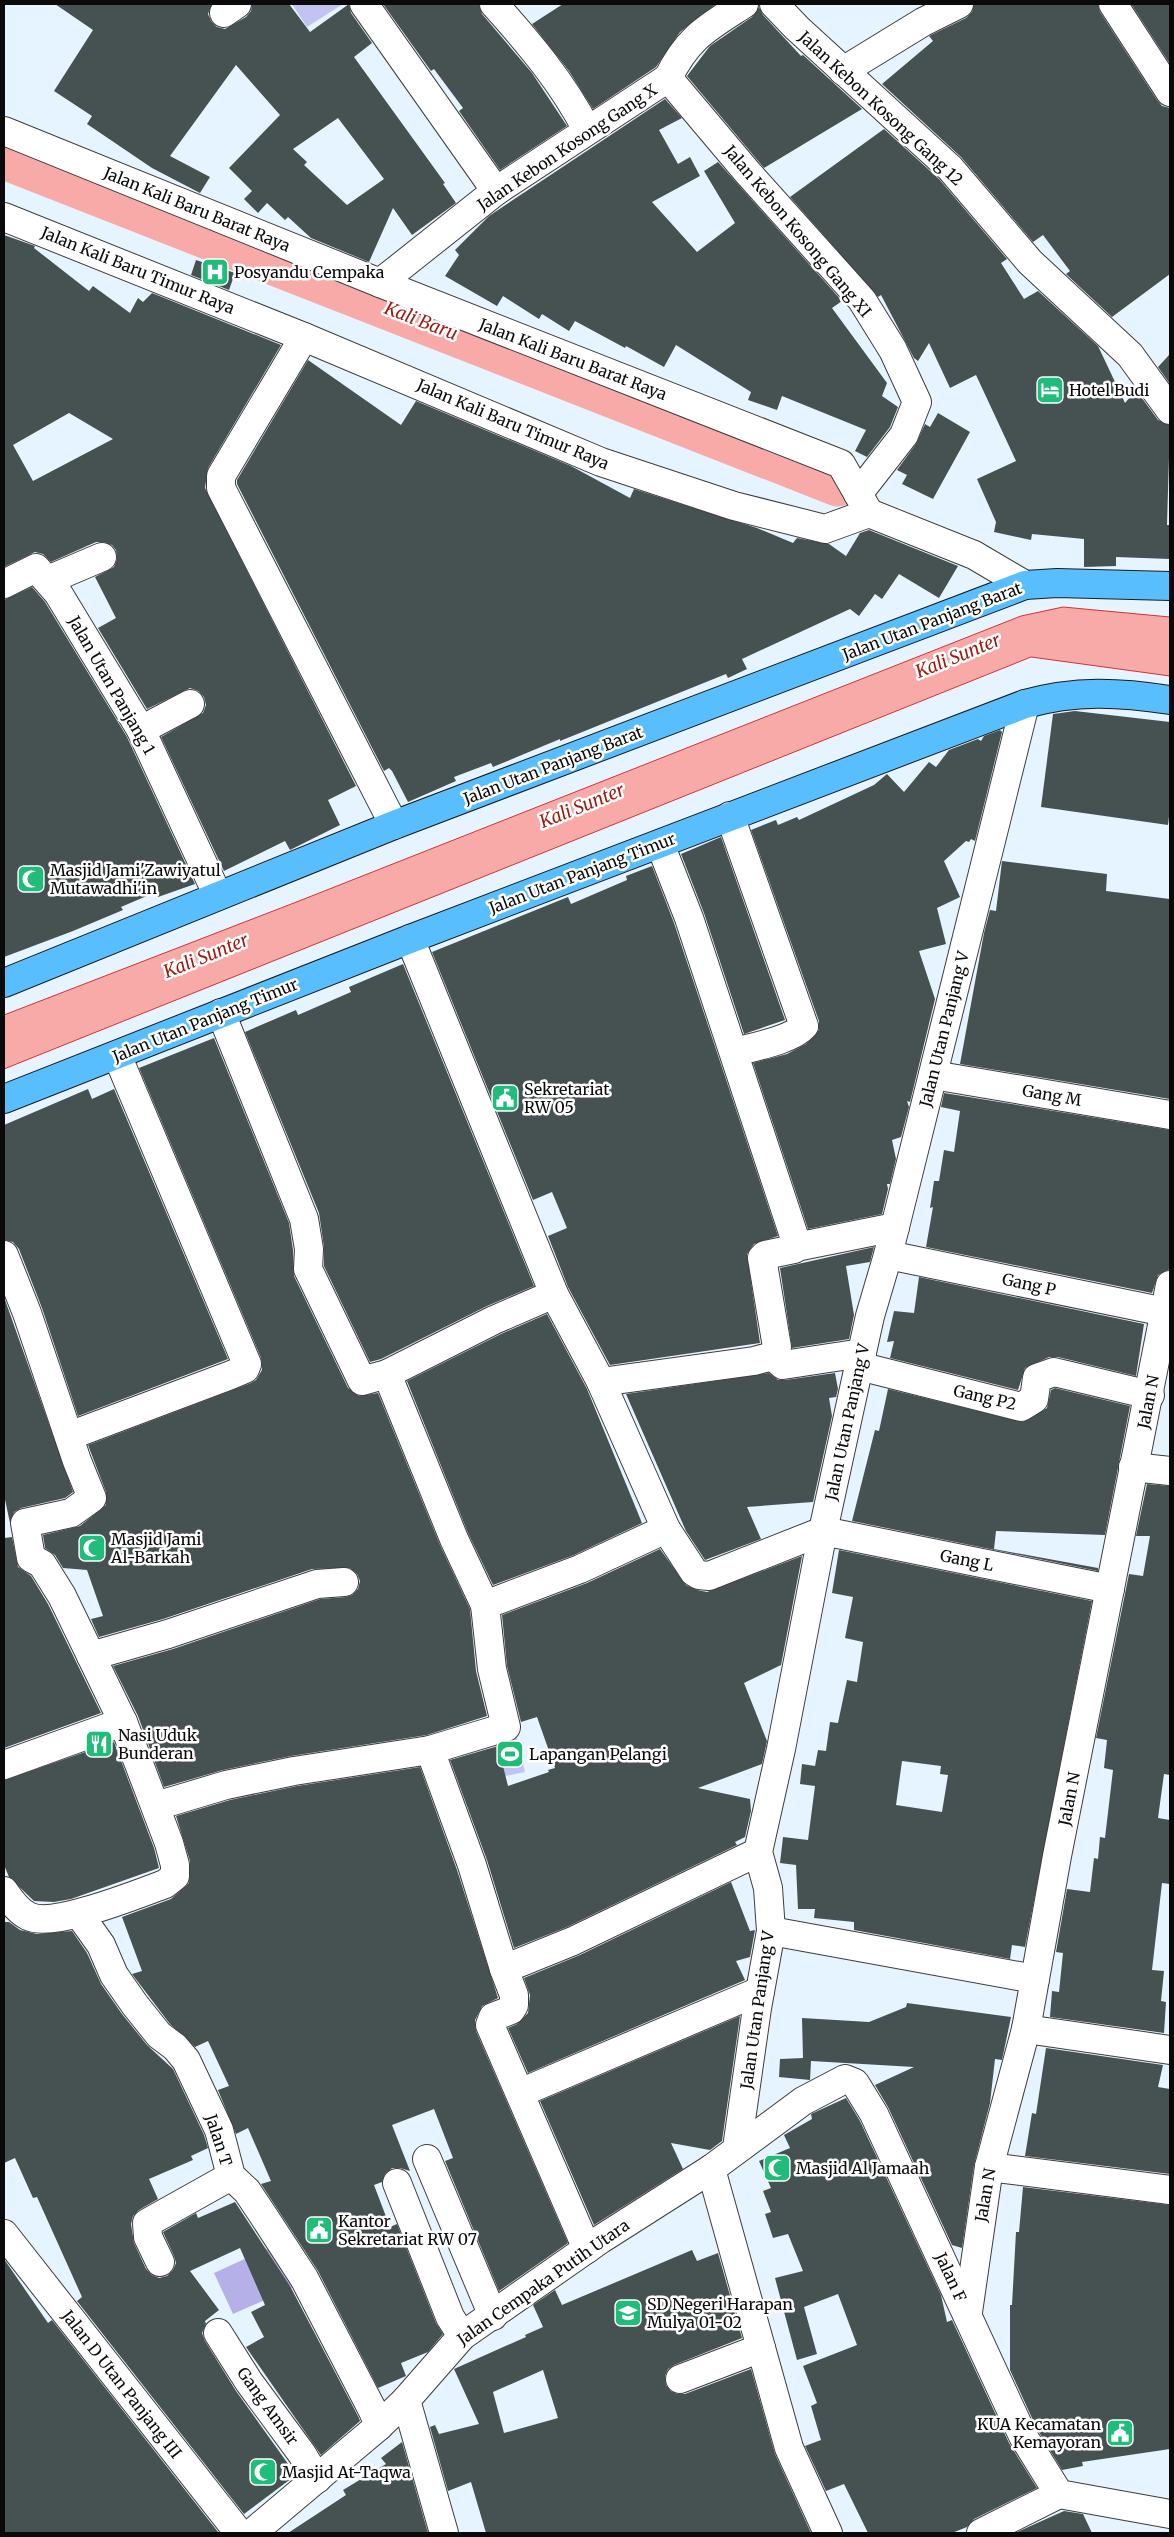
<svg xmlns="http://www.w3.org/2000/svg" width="1174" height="2537" viewBox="0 0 1174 2537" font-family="Merriweather,serif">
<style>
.green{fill:#b6b0e9}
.pitch{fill:#c2c3f0}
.water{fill:#f8aaa9;stroke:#d1332e}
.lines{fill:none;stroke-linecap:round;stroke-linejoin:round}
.river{stroke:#f8aaa9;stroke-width:45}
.building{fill:#465252;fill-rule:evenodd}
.minor-casing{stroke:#3d3d3d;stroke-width:30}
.major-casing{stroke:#1b1b1b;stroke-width:30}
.minor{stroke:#fff;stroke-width:28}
.major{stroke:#58befd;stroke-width:28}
.labels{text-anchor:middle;stroke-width:5;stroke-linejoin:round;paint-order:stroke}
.street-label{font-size:16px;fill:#0a0a0a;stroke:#fff}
.poi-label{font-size:16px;fill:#0a0a0a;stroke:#fff;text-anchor:start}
.water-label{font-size:18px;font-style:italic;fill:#9d1a11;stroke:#fff}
</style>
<rect width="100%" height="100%" fill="#e6f4ff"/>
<!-- green -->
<path class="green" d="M277 2244 296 2286 233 2314 214 2273Z"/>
<!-- pitch -->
<g class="pitch">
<path d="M292 4H343L307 27Z"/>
<path d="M515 1732 525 1772 505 1776 496 1737Z"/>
</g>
<!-- water -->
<path class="water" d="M1063 607 1170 617V676L1031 657 4 1069V1015L299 901 1021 616Z"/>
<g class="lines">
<!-- river -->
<path class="river" d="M4 157 838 484"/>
</g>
<!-- building -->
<g class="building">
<path d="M55 4H212L208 14 211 21 217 27 225 29 246 17 251 11 252 4H289L310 32 349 4 351 13 372 43 354 57 445 183 443 184 456 203 412 235 393 208 369 262 311 238 288 217 285 220 267 203 258 213 244 199 252 191 229 168 280 115 236 65 170 156 210 177 200 193 152 168 87 124 92 116 54 91 93 30ZM338 118 384 179 347 205 304 165 307 162 293 149Z"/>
<path d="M383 4H479L482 14 532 73 567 126 500 170 459 111 463 108 434 69 431 71Z"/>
<path d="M563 4H716L680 32 656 67 593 109 569 71 532 24Z"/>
<path d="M974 4H1098L1100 12 1157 100 1162 106 1170 108V274L1112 317 1066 274 1070 271 1043 235 1033 242 961 157 882 84 933 41 929 36 966 18 972 12Z"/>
<path d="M1131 4H1170V64Z"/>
<path d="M759 7 763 15 801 56 803 55 862 109 764 168 687 76 710 46 752 17Z"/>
<path d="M665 99 682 118 659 130 678 164 690 157 700 176 652 202 697 252 735 223 704 171 718 162 842 301 832 308 887 383 882 396 898 407 890 427 867 457 855 451 866 430 782 396 777 410 748 400 751 392 676 345 664 367 626 346 625 348 575 321 569 331 542 314 539 319 503 296 497 306 445 276 459 255 455 250 489 216Z"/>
<path d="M884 129 939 179 1007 259 1001 263 1024 299 1038 291 1098 346 1125 403 1136 390 1158 420 1170 425 1167 525H1170V559L1116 557V566L1084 567V539L1032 534 1031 540 994 532 996 522 977 479 1016 461 976 375 950 388 929 343 918 361 914 358 881 295 878 297 790 197Z"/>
<path d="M4 235 35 246 34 248 89 291 93 286 130 313 138 298 143 302 152 293 281 345 208 468 205 488 356 786 328 800 340 825 290 850 285 841 224 871 161 737 203 713 206 705 204 697 198 691 190 688 147 709 98 628 116 618 95 577 114 567 117 559 116 550 112 545 104 542H96L51 562 43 554 35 552 4 567ZM69 413 113 439 33 481 13 445Z"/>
<path d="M196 260 235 273 229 290 191 275Z"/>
<path d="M1170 354V384L1158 367Z"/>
<path d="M308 360 401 425 416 401 571 466 630 498 634 489 757 528 793 543 797 538 829 544 846 556 860 533 869 530 958 566 939 598 899 574 882 599 875 594 859 616 850 609 742 659 747 669 728 678 726 674 560 741V739L493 767 491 763 454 777 456 781 408 802 392 771 389 768 384 771 237 484V480Z"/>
<path d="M938 413 970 432 933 499 902 484 907 475 897 470 916 444 925 424 930 427Z"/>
<path d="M32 587 45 602 127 737 195 884 158 897 156 892 121 907 123 910 73 931 4 957V600Z"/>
<path d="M1075 711 1170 722V808L1168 825 1041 807 1053 714Z"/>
<path d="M1000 730 1002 732 975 841 971 839 969 842 966 841 944 861 960 897 937 908 946 944 919 951 935 999 910 1102 907 1101 909 1107 901 1137 892 1140 896 1159 890 1184H887L888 1189 882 1214 808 1229 753 1063 787 1054 806 1044 819 1030V1021L751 830 776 820 778 825 797 817 799 820 874 785 887 774 904 792 929 762 936 767 949 750 978 739 981 741 984 736Z"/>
<path d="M721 837 785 1020 744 1034 704 913 681 854Z"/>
<path d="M1002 861 1107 874 1106 891 1170 899V1099L960 1064 984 933 990 910 996 911Z"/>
<path d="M652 866 674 923 778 1236 754 1244 747 1254 760 1343 610 1365 568 1287 548 1236 567 1228 552 1192 533 1200 432 952 568 897 571 904 627 880 626 876Z"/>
<path d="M403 964 534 1286 487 1306 381 1359 370 1362 324 1266V1247L319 1213 245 1032 296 1010 298 1015 351 992 349 987Z"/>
<path d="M214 1038 289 1223 293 1250 294 1276 348 1388 359 1396 378 1393 440 1545 470 1609 476 1671 487 1716 427 1735 291 1756 223 1770 164 1787 138 1716 113 1666 173 1649 320 1599 346 1597 352 1595 358 1589 360 1581 357 1574 350 1568 312 1569 163 1619 99 1637 91 1619 103 1616 87 1570 63 1568 55 1555 45 1548 43 1535 80 1526 106 1505V1492L88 1445 251 1383 256 1380 262 1370 261 1358 139 1068Z"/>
<path d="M88 1089 92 1099 114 1089 228 1359 78 1416 42 1308 19 1249 13 1242 4 1240V1125Z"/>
<path d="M944 1093 1170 1130V1269L1158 1275 1152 1293 926 1247 933 1207 930 1208 934 1181H939L944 1150 954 1152 960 1111 941 1107Z"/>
<path d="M874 1247 870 1262 846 1266 854 1315 849 1339 792 1348 780 1268Z"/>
<path d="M919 1277 1144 1324 1136 1376 1058 1357H1049L1025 1368 1018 1390 890 1358 894 1341 887 1342 894 1311 914 1313Z"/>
<path d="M4 1297 73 1492 65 1498 21 1508 14 1512 10 1523 4 1495Z"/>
<path d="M547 1314 587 1389 642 1523 574 1555 493 1585 468 1533 407 1381 501 1334Z"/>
<path d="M769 1373 778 1380H785L835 1373 838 1389 836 1397 829 1398 832 1416 813 1502 747 1507 761 1539 705 1560 686 1531 626 1394Z"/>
<path d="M1055 1388 1130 1406 1105 1535 996 1531 994 1549 1098 1568V1571L852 1521 875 1430 879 1431 888 1389 1023 1422 1047 1408 1051 1390Z"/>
<path d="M1147 1484 1170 1486V1775L1164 1774 1158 1818 1170 1820V1884L1162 1883 1152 1970 1164 1971 1161 2001 1166 2002 1164 2033 1050 2017 1052 1991 1059 1992 1063 1953 1056 1952 1067 1889 1090 1892 1094 1858 1098 1859 1100 1837 1105 1838 1113 1770 1104 1768 1107 1740 1096 1738 1129 1574 1143 1576 1150 1536H1136Z"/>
<path d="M12 1537 18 1567 31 1576 48 1604 101 1713 4 1748V1538Z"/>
<path d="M660 1549 686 1585 697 1590 707 1592 802 1556 781 1665 744 1683 767 1741 762 1764 698 1788 750 1799 751 1811 745 1837 735 1842 737 1845 567 1927 514 1948 487 1860 450 1760 498 1746 508 1786 549 1772 548 1770 555 1768 537 1717 521 1722 507 1666 502 1615 587 1583Z"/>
<path d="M839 1550 1092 1601 1025 1947 1012 1945 1010 1959 854 1930V1922L814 1918 815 1909H798L796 1865 780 1863 783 1837 808 1840 815 1786 800 1784 802 1764 815 1766 818 1750 826 1751 830 1722 838 1723 847 1680 857 1682 863 1642 845 1638 853 1597 832 1593ZM902 1761 941 1766 940 1774 948 1775 942 1812 896 1805Z"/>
<path d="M114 1742 154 1848 159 1868 71 1899 54 1902 34 1901 9 1877 4 1865V1780Z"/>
<path d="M420 1767 457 1870 498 1998 482 2006 475 2020 476 2031 568 2243 499 2291 445 2161 453 2158 434 2109 392 2125 410 2171 400 2168H392L385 2174 382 2182 374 2185 390 2227 397 2224 436 2323 443 2334 428 2352 401 2363 406 2376 378 2388 318 2271 261 2184 271 2181 248 2128 236 2134 218 2090 229 2086 208 2041 195 2047 170 2024 132 1974 142 1971 122 1917 171 1899 189 1883 190 1861 176 1816 230 1800 297 1786Z"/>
<path d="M731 1882 750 1931 755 1930 750 1957 736 1961 745 1980 528 2073 508 2028 517 2024 528 2013 530 1995 524 1978 580 1955Z"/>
<path d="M4 1922H9L20 1930 37 1934 72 1931 87 1953 101 1984 122 2014 147 2045 173 2069 204 2135 208 2148 191 2156 193 2160 149 2179 158 2199 139 2210 133 2216 131 2224 134 2243 146 2269 152 2275 159 2278 167 2276 173 2270 176 2263 174 2256 163 2232 196 2213 198 2218 235 2202 290 2286 359 2418 360 2421 321 2455 246 2347 264 2337 251 2312 265 2305 240 2248 190 2271 219 2310 205 2321 206 2324 202 2333 205 2341 236 2391 296 2475 244 2514 77 2301 82 2297 37 2197 33 2198 15 2158 4 2163Z"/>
<path d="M907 2003 1011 2017 1002 2060 995 2059 990 2103 974 2165 962 2248 952 2245 888 2107 875 2085 914 2067 811 2061 810 2080 779 2077 780 2059 803 2058 802 2018 869 2022 906 2007Z"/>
<path d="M740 2016 722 2141 710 2150 671 2143 683 2169 594 2225 540 2101Z"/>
<path d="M1046 2048 1163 2065 1158 2087 1170 2089V2174L1025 2156 1032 2113 1036 2114Z"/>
<path d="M846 2098 860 2121 941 2295 947 2322 952 2320 1009 2443 1037 2488 974 2519 967 2527 952 2533H868L844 2484 826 2491 805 2446 821 2440 811 2406 817 2403 803 2366 857 2345 838 2294 804 2307 817 2354 797 2360 775 2278 803 2271 788 2234 773 2238 765 2214 771 2212 763 2191 771 2188 759 2161 790 2148 784 2135 812 2119 811 2114Z"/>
<path d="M1023 2187 1170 2205V2449L1082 2462 1083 2466 1062 2470 1037 2429 1010 2370V2305H1012L1016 2232H1019Z"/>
<path d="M692 2250 697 2261 718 2253 742 2338 674 2365 668 2369 665 2376 666 2385 671 2391 677 2394H685L751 2369 775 2454 811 2533H486L471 2482 448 2491 430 2427 435 2425 439 2434 479 2424 454 2369 526 2337 525 2335 543 2327 533 2305 555 2290 562 2305ZM543 2370 558 2418 504 2433 493 2392Z"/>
<path d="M4 2259 48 2323 52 2320 218 2532 4 2533Z"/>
<path d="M402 2442 428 2533H288L346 2495 343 2490 386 2464 381 2458Z"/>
<path d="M1064 2511 1083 2514 1092 2533H1015Z"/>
</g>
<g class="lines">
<!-- minor casing -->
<g class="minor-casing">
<g id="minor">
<path d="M364 4 496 191"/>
<path d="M494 4C529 43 563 83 587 130"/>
<path d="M774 4 797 28 950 168 1030 262 1130 355 1170 410"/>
<path d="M1113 4 1170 92"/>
<path d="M224 13 237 4"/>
<path d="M843 71 923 22 959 4"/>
<path d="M668 78 748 173 862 300 893 350 917 402 904 435 858 494"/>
<path d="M4 131 380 283 841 464 869 513"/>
<path d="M4 217 304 337 601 462 734 506 825 529 869 513 974 555 1025 585"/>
<path d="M380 283 496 191 668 78C688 37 707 28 744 4"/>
<path d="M304 337 221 476V488L394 825"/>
<path d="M48 580 102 557"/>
<path d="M4 584 36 568 58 593 141 730 218 896"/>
<path d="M141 730 190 704"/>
<path d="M730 816 804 1026C792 1040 753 1047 735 1052"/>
<path d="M410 939 554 1294 601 1382 666 1529 694 1572 699 1575 709 1576 823 1531 1110 1589"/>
<path d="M933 1075 1170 1115"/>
<path d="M796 1247 895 1227"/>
<path d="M4 1255 27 1313 77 1461 92 1498 71 1513 25 1523 31 1558 42 1564 62 1596 123 1722 169 1843 175 1865V1876L165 1884C137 1894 53 1929 28 1916 18 1911 10 1900 4 1891"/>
<path d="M888 1255 1170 1313"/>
<path d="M773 1356 783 1365 862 1353"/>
<path d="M859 1366 1021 1407 1034 1399 1037 1378 1054 1372 1150 1395"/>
<path d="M387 1374 494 1320 554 1294"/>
<path d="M601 1382 754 1361 773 1356 777 1347 762 1258 765 1255 794 1249 797 1245 689 918 660 844"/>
<path d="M69 1436 231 1375 245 1369 247 1364 117 1055"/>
<path d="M1133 1467 1170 1471"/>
<path d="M485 1605 580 1569 666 1529"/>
<path d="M91 1656 168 1634 317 1584 344 1582"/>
<path d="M430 1750 472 1865 504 1969"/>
<path d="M4 1765 123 1722"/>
<path d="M156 1806 226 1785 294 1771 430 1750 506 1727 492 1669 485 1605 454 1539 387 1374 362 1381 308 1269 309 1249 304 1219 221 1013"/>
<path d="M79 1914 101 1945 114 1975 135 2005 159 2035 175 2047 186 2060 219 2130 231 2176 247 2191 263 2215 304 2278 373 2411 379 2426"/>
<path d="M771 1931 1035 1979"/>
<path d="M1026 2029 1170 2050"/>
<path d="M520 2093 760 1991"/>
<path d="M737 2148 757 2008 771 1931 768 1888 758 1852 781 1749 823 1531 859 1366 870 1316 888 1255 1025 704"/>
<path d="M427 2159 493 2316"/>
<path d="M989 2167 1170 2190"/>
<path d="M711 2169 789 2448 828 2533"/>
<path d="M397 2183 450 2317 462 2336"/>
<path d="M4 2234 239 2533"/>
<path d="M587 2249 490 2025 493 2017 511 2010 514 2005V1995L504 1969 573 1941 758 1852"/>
<path d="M160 2262 148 2237 147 2223 231 2176"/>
<path d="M968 2312 989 2167 1026 2029 1057 1856 1170 1285"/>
<path d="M218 2333 249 2382 302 2454 317 2479"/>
<path d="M680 2379 761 2348"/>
<path d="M406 2400 444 2533"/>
<path d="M252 2533 379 2426 406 2400 462 2336 601 2239 711 2169 803 2101 845 2079 855 2083 874 2114 1023 2436 1059 2494 1170 2514"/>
<path d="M981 2533 1059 2494"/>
</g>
</g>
<!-- major casing -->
<g class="major-casing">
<g id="major">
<path d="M4 983 394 825 1025 585 1057 583 1170 586"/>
<path d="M4 1099 410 939 1025 704C1076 690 1118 692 1170 700"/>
</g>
</g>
<!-- minor -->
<use href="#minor" class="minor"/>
<!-- major -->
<use href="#major" class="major"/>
</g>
<!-- icons -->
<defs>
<g id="hospital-square" transform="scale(1.4375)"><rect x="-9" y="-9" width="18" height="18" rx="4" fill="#1fbc7a" stroke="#fff"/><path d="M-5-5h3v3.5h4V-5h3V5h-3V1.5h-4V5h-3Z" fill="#fff"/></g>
<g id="hotel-square" transform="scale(1.4375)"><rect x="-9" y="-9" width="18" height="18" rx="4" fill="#1fbc7a" stroke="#fff"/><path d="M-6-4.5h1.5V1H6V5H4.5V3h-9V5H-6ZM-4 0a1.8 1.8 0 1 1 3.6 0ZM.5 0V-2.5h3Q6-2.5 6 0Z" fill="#fff"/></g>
<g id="mosque-square" transform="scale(1.4375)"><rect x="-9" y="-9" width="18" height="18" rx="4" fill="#1fbc7a" stroke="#fff"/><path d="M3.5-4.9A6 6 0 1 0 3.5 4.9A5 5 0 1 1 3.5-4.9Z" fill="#fff"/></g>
<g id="civic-square" transform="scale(1.4375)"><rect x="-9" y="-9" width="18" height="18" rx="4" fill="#1fbc7a" stroke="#fff"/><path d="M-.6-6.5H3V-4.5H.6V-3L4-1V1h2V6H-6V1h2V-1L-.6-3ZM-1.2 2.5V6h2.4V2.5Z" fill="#fff"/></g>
<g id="restaurant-square" transform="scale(1.4375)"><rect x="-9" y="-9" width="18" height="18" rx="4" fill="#1fbc7a" stroke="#fff"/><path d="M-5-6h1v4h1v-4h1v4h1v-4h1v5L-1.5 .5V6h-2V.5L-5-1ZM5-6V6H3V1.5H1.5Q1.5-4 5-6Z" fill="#fff"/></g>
<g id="stadium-square" transform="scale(1.4375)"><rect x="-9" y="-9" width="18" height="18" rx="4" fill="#1fbc7a" stroke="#fff"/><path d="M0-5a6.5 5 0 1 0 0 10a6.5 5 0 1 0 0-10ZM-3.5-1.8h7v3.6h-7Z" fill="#fff"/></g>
<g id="school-square" transform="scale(1.4375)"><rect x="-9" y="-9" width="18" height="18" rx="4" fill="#1fbc7a" stroke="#fff"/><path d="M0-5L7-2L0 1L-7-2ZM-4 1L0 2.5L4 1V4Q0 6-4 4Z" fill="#fff"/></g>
</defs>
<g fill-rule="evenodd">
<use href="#hospital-square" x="215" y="272"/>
<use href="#hotel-square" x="1050" y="390"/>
<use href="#mosque-square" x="31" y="879"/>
<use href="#civic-square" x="505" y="1098"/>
<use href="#mosque-square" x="92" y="1548"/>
<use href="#restaurant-square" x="99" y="1744"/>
<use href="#stadium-square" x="510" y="1754"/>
<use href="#mosque-square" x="777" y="2168"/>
<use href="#civic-square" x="319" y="2230"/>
<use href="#school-square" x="628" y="2313"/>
<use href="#civic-square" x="1120" y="2433"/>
<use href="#mosque-square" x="263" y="2472"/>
</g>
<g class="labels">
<!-- street labels -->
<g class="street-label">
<text transform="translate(881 108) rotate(43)" y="6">Jalan Kebon Kosong Gang 12</text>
<text transform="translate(567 147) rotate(-34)" y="6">Jalan Kebon Kosong Gang X</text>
<text transform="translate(197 209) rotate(22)" y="6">Jalan Kali Baru Barat Raya</text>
<text transform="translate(798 231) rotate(50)" y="6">Jalan Kebon Kosong Gang XI</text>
<text transform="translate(138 270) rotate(22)" y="6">Jalan Kali Baru Timur Raya</text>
<text transform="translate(573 359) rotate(21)" y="6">Jalan Kali Baru Barat Raya</text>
<text transform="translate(513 424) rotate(23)" y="6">Jalan Kali Baru Timur Raya</text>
<text transform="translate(932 621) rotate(-21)" y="6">Jalan Utan Panjang Barat</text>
<text transform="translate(112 685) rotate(60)" y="6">Jalan Utan Panjang 1</text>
<text transform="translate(553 765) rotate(-21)" y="6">Jalan Utan Panjang Barat</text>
<text transform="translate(582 873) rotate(-21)" y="6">Jalan Utan Panjang Timur</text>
<text transform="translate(205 1020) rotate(-22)" y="6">Jalan Utan Panjang Timur</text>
<text transform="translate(944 1029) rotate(-76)" y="6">Jalan Utan Panjang V</text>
<text transform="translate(1052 1095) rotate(10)" y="6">Gang M</text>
<text transform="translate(1029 1284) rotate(12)" y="6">Gang P</text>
<text transform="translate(985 1397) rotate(13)" y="6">Gang P2</text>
<text transform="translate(1148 1402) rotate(-79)" y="6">Jalan N</text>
<text transform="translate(847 1422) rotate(-78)" y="6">Jalan Utan Panjang V</text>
<text transform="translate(967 1560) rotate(11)" y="6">Gang L</text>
<text transform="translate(1069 1799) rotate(-79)" y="6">Jalan N</text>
<text transform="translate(757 2010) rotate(-82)" y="6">Jalan Utan Panjang V</text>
<text transform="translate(219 2140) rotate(72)" y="6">Jalan T</text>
<text transform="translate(985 2195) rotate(-80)" y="6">Jalan N</text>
<text transform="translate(951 2277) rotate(65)" y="6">Jalan F</text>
<text transform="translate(543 2282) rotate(-35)" y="6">Jalan Cempaka Putih Utara</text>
<text transform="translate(122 2384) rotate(52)" y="6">Jalan D Utan Panjang III</text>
<text transform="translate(268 2406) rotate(54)" y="6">Gang Amsir</text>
</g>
<!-- poi labels -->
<g class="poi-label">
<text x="234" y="278">Posyandu Cempaka</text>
<text x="1069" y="396">Hotel Budi</text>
<text x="50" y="876">Masjid Jami'Zawiyatul<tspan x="50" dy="18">Mutawadhi'in</tspan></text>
<text x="524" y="1095">Sekretariat<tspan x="524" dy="18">RW 05</tspan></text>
<text x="111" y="1545">Masjid Jami<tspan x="111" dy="18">Al-Barkah</tspan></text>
<text x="118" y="1741">Nasi Uduk<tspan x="118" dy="18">Bunderan</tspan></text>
<text x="529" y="1760">Lapangan Pelangi</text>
<text x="796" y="2174">Masjid Al Jamaah</text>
<text x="338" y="2227">Kantor<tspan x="338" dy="18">Sekretariat RW 07</tspan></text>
<text x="647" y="2310">SD Negeri Harapan<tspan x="647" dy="18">Mulya 01-02</tspan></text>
<text x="1101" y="2430" text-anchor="end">KUA Kecamatan<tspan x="1101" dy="18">Kemayoran</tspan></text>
<text x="282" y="2478">Masjid At-Taqwa</text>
</g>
<!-- water labels -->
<g class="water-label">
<text transform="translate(421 321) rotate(21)" y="6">Kali Baru</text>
<text transform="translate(958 656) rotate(-22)" y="6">Kali Sunter</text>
<text transform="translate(582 806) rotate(-22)" y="6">Kali Sunter</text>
<text transform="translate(206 956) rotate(-22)" y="6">Kali Sunter</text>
</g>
</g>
<!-- border -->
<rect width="1174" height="2537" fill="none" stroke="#0a0a0a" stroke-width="10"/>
</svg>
